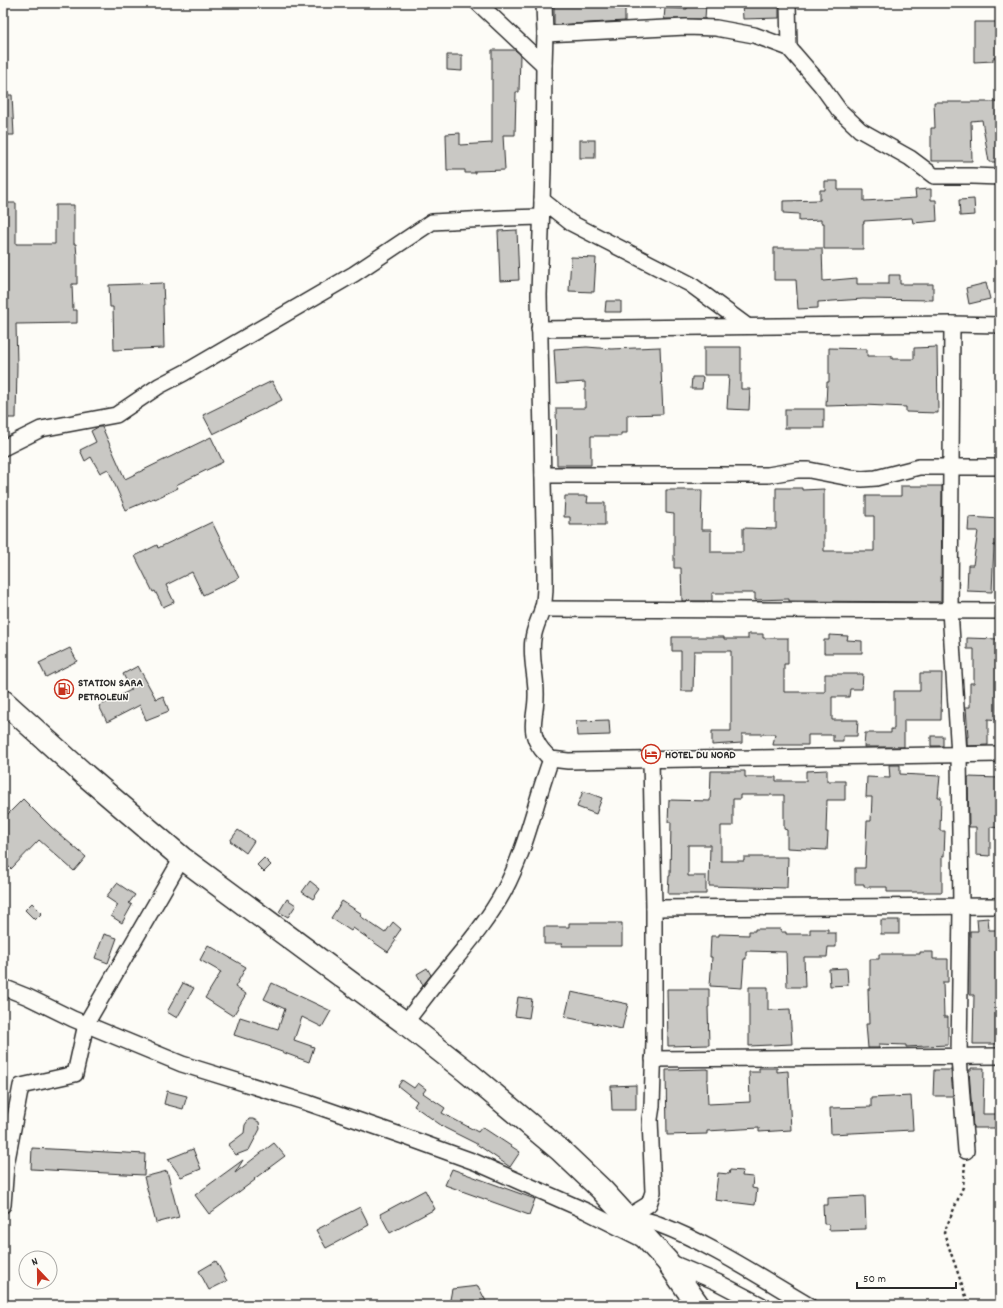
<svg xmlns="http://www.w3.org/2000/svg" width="1003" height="1308" viewBox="0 0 1003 1308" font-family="Dekko,sans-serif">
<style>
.building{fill:#c9c8c4;stroke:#2b2b2b}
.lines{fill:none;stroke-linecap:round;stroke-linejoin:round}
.minor-casing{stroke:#2b2b2b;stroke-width:18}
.trunk-casing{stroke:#2b2b2b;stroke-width:25}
.path{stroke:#2b2b2b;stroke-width:2.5;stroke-dasharray:3 3;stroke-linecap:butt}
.minor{stroke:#fdfcf7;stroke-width:15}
.trunk{stroke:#fdfcf7;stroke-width:22}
.labels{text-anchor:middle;stroke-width:3;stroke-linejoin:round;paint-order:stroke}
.poi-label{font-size:12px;font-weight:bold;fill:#2b2b2b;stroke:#fdfcf7;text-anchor:start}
</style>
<rect width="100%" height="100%" fill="#fdfcf7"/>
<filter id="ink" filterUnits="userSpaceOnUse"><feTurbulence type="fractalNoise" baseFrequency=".025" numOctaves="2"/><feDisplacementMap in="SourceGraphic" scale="8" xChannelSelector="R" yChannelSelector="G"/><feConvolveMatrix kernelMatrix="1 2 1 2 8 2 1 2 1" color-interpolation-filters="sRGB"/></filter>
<g filter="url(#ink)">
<!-- building -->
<g class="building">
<path d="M554 3H625V21L554 25Z"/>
<path d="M693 3H706L705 19H664L665 8 687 9V5H693Z"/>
<path d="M742 3H779V18L743 19Z"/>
<path d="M974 22H1000V57L993 58V61L974 62Z"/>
<path d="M492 50H515L520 54 519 92H516L515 135H503L505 170 475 171V173H465V170H447L446 134 460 133V145L492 143Z"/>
<path d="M447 55H462V71L447 70Z"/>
<path d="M3 95H12L14 135H3Z"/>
<path d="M934 102H1000V162H989L982 120 971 121 972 161H931V128H935Z"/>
<rect x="580" y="140" width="15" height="18"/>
<path d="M825 181H838V190H864V201L916 198 915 190 931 189V200H936L937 221 913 223 912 218 864 221V223H863V249H824V223H821V220L799 221V214L783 213V201L820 200V190H825Z"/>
<path d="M974 199 975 215 960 216 959 200Z"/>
<path d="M3 203H16V244H55V205H74V244H76L77 257V284H72L73 310H77V323L16 324 17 365 16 418H3Z"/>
<path d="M517 230 519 280 500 281 498 231Z"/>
<path d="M774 248H822L823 281 857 278V284H889V275H900V284H933V300L863 299 818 302V308L798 309 796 280H774Z"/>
<path d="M571 257 596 258 594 292 569 291Z"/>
<path d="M163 283 164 305H163L164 348 114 350 113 307H110L109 285Z"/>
<path d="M986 283 990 299 969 304 966 288Z"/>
<path d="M606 301H621V312H605Z"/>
<path d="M587 347 611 349 660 347 663 414 627 415V433H621V436H591V465H557L556 408H585V382L556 384 554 349Z"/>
<path d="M704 347H741V389H750L749 410 727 409 729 375H704Z"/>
<path d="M937 347 938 413 906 412V407L864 405 826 406 827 382H829V348L867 349V356H892V359H914V348Z"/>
<path d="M692 377H703L702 389H691Z"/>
<path d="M272 381 282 400 213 434 203 415Z"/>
<rect x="785" y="409" width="39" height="19"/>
<path d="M98 427H102L125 479 211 437 223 462 176 485 178 488 155 499 154 498 126 510 108 469 100 473 91 457 85 461 80 450 96 442 91 431Z"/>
<path d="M901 486H942L941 602 789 601V599L755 600V593H712V601H682L681 568H674V514L666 513V490H702L701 530H711V552H743V528L776 529V488H802V490L824 489V551H874V516H866V496H901Z"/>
<path d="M565 496H588L587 503H605V525H570V517H564Z"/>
<path d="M969 517 1000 519V545H994L992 592 967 591 968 565H973L978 531H968Z"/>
<path d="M212 522 239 578 203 595 192 572 166 585 174 602 163 607 155 591 153 592 135 556 157 545 158 548Z"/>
<path d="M748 634H763V638H788V664H784V692H825V674H863L862 689H850L849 697H832V720H858L857 736H843V741H833V735H808V745H773L775 734H742V743L712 745V731H731V651H694L693 691H681V651H672V637H724V639H748Z"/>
<path d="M829 635 848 636 847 640 862 641V653H824V640H829Z"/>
<path d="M967 638 998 639V661H1000V720L988 719V745L967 746V737H968L966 707H970V683H974V649H967Z"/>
<path d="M70 648 77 661 46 677 39 663Z"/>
<path d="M138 666 156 699 163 696 169 711 146 720 140 705 107 722 99 706 131 690 123 674Z"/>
<path d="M920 673H942L941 720H904V747H864L865 733H891V729H894V691H920Z"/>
<path d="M609 720 610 735 577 736 576 721Z"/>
<rect x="931" y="736" width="12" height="10"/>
<path d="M889 765H900V774L940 776 938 797H941L940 831H945L944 856H942V892H887V887H864V884H855V868H865L867 821H871L872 797H866L867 777 890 778Z"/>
<path d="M827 770V781H845V800H827L826 832H828L827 850 787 848V830L784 829V795H740V799H733V826H721V861H744V857H788L787 888 709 886 710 845H688V876H706V894H668L669 876H670L671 822H668L669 800 710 801 711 771H745V777H776V781H806V771Z"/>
<path d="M968 777 1000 778V828L990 827V856L976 855V827H969Z"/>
<path d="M583 791 602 798 596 814 577 807Z"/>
<path d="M23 799 51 827 86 857 74 871 39 840 11 869 3 861V819Z"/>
<path d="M238 830 254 841 246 853 230 841Z"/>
<path d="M264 858 271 865 264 872 257 865Z"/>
<path d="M310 881 320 889 313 899 302 892Z"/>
<path d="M117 883 135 895 129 903 132 905 122 923 111 916 118 905 106 897Z"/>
<path d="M287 899 296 905 288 917 279 912Z"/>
<path d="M342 901 362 914 360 916 385 933 393 922 401 929 394 939 396 940 388 952 353 928 351 931 331 918Z"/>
<path d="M32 903 42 913 35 920 25 910Z"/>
<path d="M988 918 989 930H1000V1044H973L974 995H970V931H978L977 919Z"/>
<rect x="881" y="920" width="18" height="14"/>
<path d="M569 923H622V946H561L562 944H544V927H569Z"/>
<path d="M755 929H781V932H786V934H810V929H828V933H836V947H828L827 957H804L805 987H787L786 952 746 951V959H744L742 988 710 986 712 957H710L711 936H719V934L749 935V931H755Z"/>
<path d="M104 934 117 938 108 963 95 958Z"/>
<path d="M208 945 246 967 235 987 246 994 233 1016 205 998 221 972 200 960Z"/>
<path d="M920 952H933V959H948V982H943L944 1017H948V1045L906 1047V1045L879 1044V1048H868L866 1024H869L868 989H870V959H879V954H920Z"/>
<path d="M427 968 431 975 423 985 417 974Z"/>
<path d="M847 968 848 985 830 986 829 969Z"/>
<path d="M183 983 194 988 177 1018 167 1012Z"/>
<path d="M272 983 331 1011 322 1027 302 1017 294 1040 314 1047 309 1062 271 1048V1047L234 1035 240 1017 278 1029 285 1009 264 999Z"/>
<path d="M749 987H768V1010L790 1009 792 1044 749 1046Z"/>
<path d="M667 989H709V1007H708L709 1045 668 1046Z"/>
<path d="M571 992 628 1004 622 1029 565 1017Z"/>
<path d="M518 997 532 999 529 1018 515 1016Z"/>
<path d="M759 1068H777V1072L788 1071 791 1130 759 1132V1128L707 1131V1134L667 1135 666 1070 708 1069V1080H707L708 1104 750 1102 749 1072H759Z"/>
<path d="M971 1068H984L983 1114H1000V1128H973L969 1070H971Z"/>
<path d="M934 1070H951L953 1096H933Z"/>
<path d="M402 1080 414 1088 418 1083 426 1089 423 1093 445 1108 442 1113 478 1132 482 1127 520 1152 510 1167 475 1143 445 1128 414 1106 417 1101 398 1086Z"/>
<path d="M636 1085V1110H612L611 1086Z"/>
<path d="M167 1091 187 1096 183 1109 164 1104Z"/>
<path d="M911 1096 913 1130 831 1134 830 1108 871 1107V1098Z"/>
<path d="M249 1119H253L259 1122 260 1129 249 1150 236 1155 228 1145 244 1133 245 1125Z"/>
<path d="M274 1143 285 1156 254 1179 255 1180 209 1214 195 1195 243 1160 235 1173Z"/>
<path d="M32 1148 145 1154 144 1175 31 1169Z"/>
<path d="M193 1149 201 1169 181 1177 168 1159Z"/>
<path d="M452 1169 535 1199 529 1215 445 1185Z"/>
<path d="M730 1170 743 1171 742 1176 753 1177 752 1188 757 1189 755 1205 715 1200 718 1173 729 1174Z"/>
<path d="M167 1171 179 1217 156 1223 144 1177Z"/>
<path d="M425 1190 435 1209 390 1233 380 1214Z"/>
<path d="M865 1196 866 1229 829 1230V1224H824L823 1205H828V1198Z"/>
<path d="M360 1207 369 1225 326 1248 316 1230Z"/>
<path d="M216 1261 227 1281 209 1290 199 1271Z"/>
<path d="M478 1286 488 1305H449L452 1289Z"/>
</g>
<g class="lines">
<!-- minor casing -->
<g class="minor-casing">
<g id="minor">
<path d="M478 3 544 65"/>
<path d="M544 3 545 34 544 65 543 170 539 295 545 573C545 585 546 598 542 610 539 620 534 629 533 639 530 659 537 678 536 697 536 712 530 726 536 740 539 747 545 754 551 759L568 761 1000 754"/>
<path d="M788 3 789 48"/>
<path d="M545 34 686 27 716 28 754 35 789 48 821 85 839 110 860 130 910 158 934 176H972L1000 177"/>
<path d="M542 200 571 223 690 284 747 326"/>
<path d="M952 324 950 610 959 755 961 906 959 1057 966 1151"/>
<path d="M539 329 952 324 1000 325"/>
<path d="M3 448 41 429 116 415 159 386 184 373 354 274 432 222 506 218 541 217"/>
<path d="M543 475H768L797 470H809L850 478 862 479 876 478 919 467H1000"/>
<path d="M542 609 1000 611"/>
<path d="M654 908 1000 906"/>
<path d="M3 987 28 997 73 1019 182 1064 308 1103 406 1137 475 1162 586 1211 642 1239"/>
<path d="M405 1023C415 1010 425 997 435 984 459 954 485 926 504 891 526 850 535 803 551 759"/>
<path d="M653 1059 1000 1056"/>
<path d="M3 1205 6 1165 21 1086 75 1074 86 1024 182 858"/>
<path d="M628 1217 649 1204 653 1192 650 1119 652 1106 654 1041V908L651 759"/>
<path d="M628 1217C637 1219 648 1220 658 1224 709 1243 760 1277 808 1305"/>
<path d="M667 1261 717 1282 761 1305"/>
</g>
</g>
<!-- trunk casing -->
<g class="trunk-casing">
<path id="trunk" d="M3 701 85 775 182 858 405 1023 466 1071 560 1150 601 1189 667 1261 698 1305"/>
</g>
<!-- path -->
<path class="path" d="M965 1163 963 1187 944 1233 969 1305"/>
<!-- minor -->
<use href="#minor" class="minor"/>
<!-- trunk -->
<use href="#trunk" class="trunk"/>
</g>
</g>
<!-- icons -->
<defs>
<g id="fuel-ring" transform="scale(1)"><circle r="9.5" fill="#fdfcf7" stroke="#c8321e" stroke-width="1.5"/><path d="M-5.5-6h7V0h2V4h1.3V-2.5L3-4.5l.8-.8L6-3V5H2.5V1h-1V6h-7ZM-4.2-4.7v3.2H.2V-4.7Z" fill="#c8321e"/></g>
<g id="hotel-ring" transform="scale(1)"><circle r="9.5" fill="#fdfcf7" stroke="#c8321e" stroke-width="1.5"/><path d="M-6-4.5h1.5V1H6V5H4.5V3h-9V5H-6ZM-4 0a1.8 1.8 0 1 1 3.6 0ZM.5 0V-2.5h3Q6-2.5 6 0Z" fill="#c8321e"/></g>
</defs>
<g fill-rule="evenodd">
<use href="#fuel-ring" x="64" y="689"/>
<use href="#hotel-ring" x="651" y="754"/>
</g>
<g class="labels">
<!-- poi labels -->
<g class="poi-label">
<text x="78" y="686">STATION SARA<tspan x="78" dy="14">PETROLEUN</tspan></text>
<text x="665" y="758">HOTEL DU NORD</text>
</g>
</g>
<!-- margin -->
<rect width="1003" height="1308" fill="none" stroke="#fdfcf7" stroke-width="16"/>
<rect x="8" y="8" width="987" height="1292" fill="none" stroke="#2b2b2b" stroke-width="1.5" filter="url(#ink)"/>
<!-- north arrow -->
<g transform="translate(38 1270) rotate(338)"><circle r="19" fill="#fdfcf7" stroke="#a9a8a5"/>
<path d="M0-3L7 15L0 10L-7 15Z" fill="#c8321e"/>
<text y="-6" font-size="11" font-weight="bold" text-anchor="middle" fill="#2b2b2b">N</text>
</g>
<!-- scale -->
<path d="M857 1282v6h99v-6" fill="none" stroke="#2b2b2b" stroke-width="2"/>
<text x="863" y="1282" font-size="12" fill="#2b2b2b" stroke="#fdfcf7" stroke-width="3" paint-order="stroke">50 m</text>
</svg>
